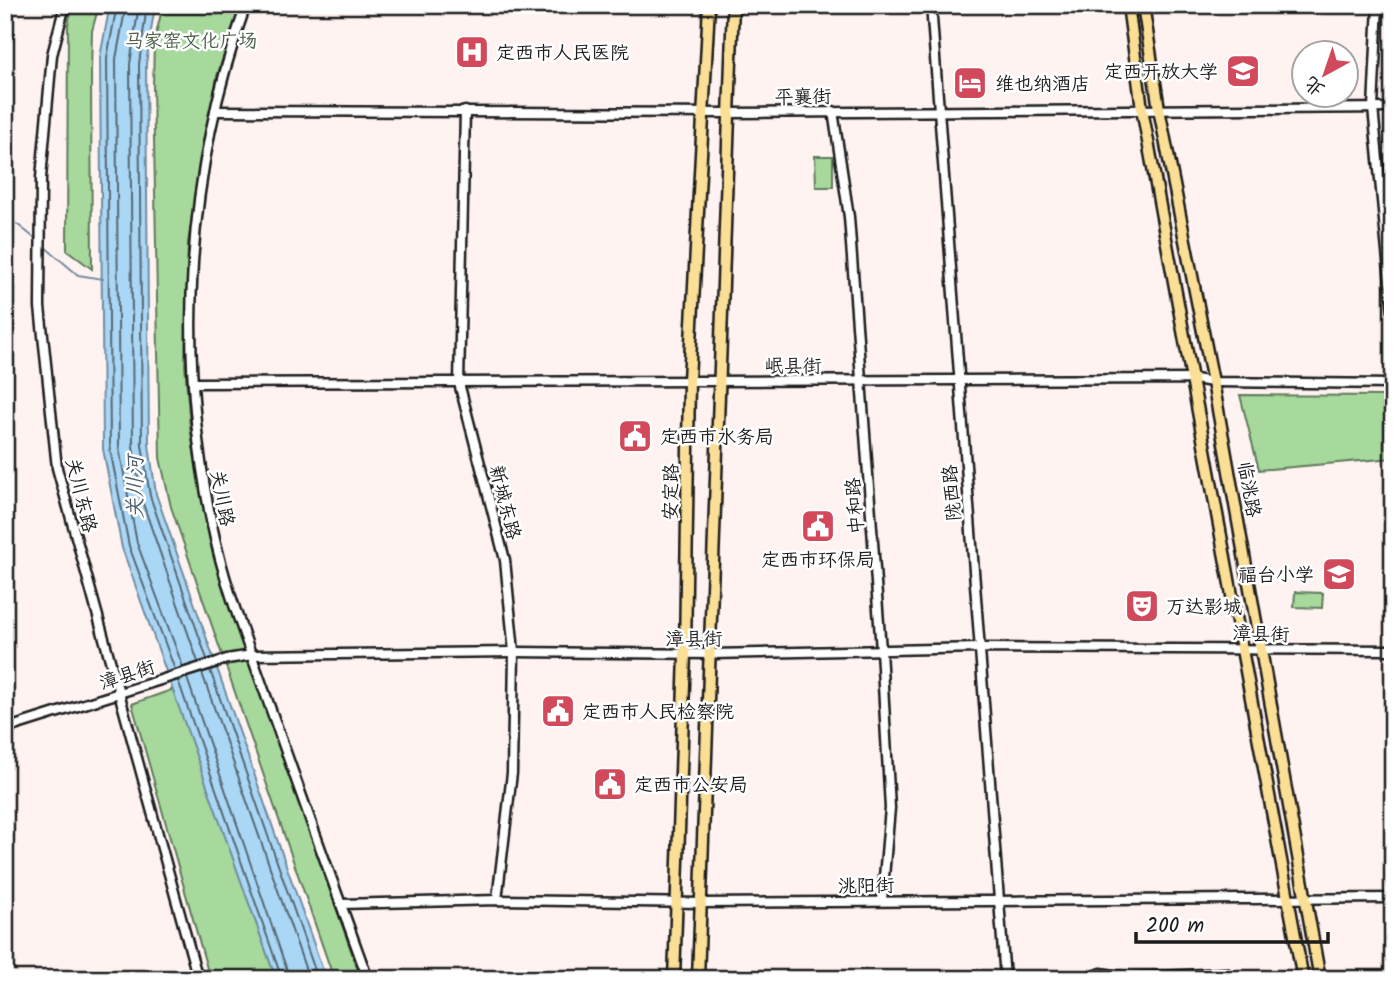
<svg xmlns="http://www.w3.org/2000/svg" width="1398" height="984" viewBox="0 0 1398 984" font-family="Kalam,'LXGW WenKai TC',sans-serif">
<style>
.green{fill:#a6d99b;stroke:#617a5c;stroke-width:2}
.water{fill:#aad7f6;stroke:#718c9f;stroke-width:2}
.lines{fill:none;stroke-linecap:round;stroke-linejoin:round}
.shore{stroke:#556773;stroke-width:2}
.stream{stroke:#718c9f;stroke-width:2}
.minor-casing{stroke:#1c1c1c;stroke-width:13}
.major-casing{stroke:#1c1c1c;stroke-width:15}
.minor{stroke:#fff;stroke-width:8}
.major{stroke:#fbdf96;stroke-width:10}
.labels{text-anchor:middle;stroke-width:5;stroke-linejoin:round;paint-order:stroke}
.park-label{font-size:19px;fill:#4c5e48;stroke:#fff}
.poi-label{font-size:19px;fill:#1c1c1c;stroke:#fff;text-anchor:start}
.street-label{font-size:19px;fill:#1c1c1c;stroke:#fff}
.water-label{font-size:21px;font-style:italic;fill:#4e5d68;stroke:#fff}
</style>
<rect width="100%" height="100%" fill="#fff3f2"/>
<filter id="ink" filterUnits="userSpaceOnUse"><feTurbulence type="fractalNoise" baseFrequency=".0143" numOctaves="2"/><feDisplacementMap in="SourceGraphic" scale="14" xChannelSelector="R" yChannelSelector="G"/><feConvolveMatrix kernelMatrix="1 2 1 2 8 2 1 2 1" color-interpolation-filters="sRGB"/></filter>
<g filter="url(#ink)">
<!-- green -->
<g class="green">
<path d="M72 5H99L92 31 91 73 92 269 67 250 68 25Z"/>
<path d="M163 5H241L217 76 188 242 185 365 190 428 213 556 361 979H334L171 507 160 458 153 86 154 43Z"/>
<path d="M815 156H833V187H816Z"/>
<path d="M1240 395 1389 396 1393 415V458L1259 470Z"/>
<path d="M1295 592 1323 593 1322 608 1294 607Z"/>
<path d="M174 689 276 979H210L132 704Z"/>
</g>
<!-- water -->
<path class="water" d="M110 5H155L146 64 149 445 156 494 326 979H276L122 548 103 449 100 57Z"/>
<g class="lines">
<!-- shore -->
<g class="shore">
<path d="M117 5 107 58 110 449 129 546 175 670"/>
<path d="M126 5 116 59 119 448 137 543 183 667"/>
<path d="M139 5 130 64 133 446 141 498 198 662"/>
<path d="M147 5 139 64 142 445 150 496 207 659"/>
<path d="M210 670 318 979"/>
<path d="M202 673 309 979"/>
<path d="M187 678 290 979"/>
<path d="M178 680 282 979"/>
</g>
<!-- stream -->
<g class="stream">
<path d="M17 224 38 241"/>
<path d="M45 247 78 275 103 279"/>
</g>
<!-- minor casing -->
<g class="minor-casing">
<g id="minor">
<path d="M65 5 52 55 41 178 40 307 57 468 198 979"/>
<path d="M246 5C186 172 176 352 212 525 225 589 250 649 271 710 303 800 335 889 368 979"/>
<path d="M931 5 1005 979"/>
<path d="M1378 5 1373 108 1393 313"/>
<path d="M215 111 730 113 1393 108"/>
<path d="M465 111 459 383 505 560 514 652 512 773 497 900"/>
<path d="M833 111 849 217 881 650 890 808 882 900"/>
<path d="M193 383 1194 379 1213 382 1393 384"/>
<path d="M5 729 227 659 252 655 514 652 712 654 980 648 1393 650"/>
<path d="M341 904 497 900 702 903 1393 898"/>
<path d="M1138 977 1226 973 1236 979"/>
<path d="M1090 979 1101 973 1140 979"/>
</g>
</g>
<!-- major casing -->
<g class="major-casing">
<g id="major">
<path d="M1128 5 1142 109 1303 979"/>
<path d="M1143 5 1159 109 1213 382 1320 979"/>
<path d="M674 979 685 654 689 380 709 5"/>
<path d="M698 979 733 5"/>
</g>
</g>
<!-- minor -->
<use href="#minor" class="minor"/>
<!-- major -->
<use href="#major" class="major"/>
</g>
</g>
<!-- icons -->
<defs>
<g id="hospital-square" transform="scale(1.75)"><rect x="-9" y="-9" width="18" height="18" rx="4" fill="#d1495b" stroke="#fff"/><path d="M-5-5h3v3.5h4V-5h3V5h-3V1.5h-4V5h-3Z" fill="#fff"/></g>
<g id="school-square" transform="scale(1.75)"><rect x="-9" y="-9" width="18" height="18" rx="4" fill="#d1495b" stroke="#fff"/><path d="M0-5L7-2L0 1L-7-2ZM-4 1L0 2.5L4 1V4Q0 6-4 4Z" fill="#fff"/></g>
<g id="hotel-square" transform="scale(1.75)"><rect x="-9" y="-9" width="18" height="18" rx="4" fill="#d1495b" stroke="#fff"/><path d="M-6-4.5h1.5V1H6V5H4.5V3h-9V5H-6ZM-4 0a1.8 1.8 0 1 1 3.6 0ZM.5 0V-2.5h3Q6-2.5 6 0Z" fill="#fff"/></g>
<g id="civic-square" transform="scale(1.75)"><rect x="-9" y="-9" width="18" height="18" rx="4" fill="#d1495b" stroke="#fff"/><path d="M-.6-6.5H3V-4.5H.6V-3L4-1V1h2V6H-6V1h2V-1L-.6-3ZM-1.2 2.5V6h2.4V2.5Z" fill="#fff"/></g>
<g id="theatre-square" transform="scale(1.75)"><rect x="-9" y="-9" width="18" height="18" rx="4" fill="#d1495b" stroke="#fff"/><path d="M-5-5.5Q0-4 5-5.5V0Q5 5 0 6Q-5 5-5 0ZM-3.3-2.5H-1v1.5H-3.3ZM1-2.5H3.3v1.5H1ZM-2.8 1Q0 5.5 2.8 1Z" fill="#fff"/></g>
</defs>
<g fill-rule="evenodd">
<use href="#hospital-square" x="472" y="52"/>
<use href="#school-square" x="1243" y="71"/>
<use href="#hotel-square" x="970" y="83"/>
<use href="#civic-square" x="635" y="436"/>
<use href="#civic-square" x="818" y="526"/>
<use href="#school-square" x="1339" y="574"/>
<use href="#theatre-square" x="1142" y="606"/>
<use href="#civic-square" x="558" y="711"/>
<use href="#civic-square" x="610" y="784"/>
</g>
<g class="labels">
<!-- park labels -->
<g class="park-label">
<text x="191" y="47">马家窑文化广场</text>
</g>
<!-- poi labels -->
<g class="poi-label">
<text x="496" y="59">定西市人民医院</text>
<text x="1218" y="78" text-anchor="end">定西开放大学</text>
<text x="995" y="90">维也纳酒店</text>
<text x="660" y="443">定西市水务局</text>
<text x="818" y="566" text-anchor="middle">定西市环保局</text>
<text x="1314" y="581" text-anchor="end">福台小学</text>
<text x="1166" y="613">万达影城</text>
<text x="582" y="718">定西市人民检察院</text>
<text x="634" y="791">定西市公安局</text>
</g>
<!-- street labels -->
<g class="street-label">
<text transform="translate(803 96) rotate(-1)" y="7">平襄街</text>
<text x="793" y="372">岷县街</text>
<text transform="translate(1250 489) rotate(80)" y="7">临洮路</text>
<text transform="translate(670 492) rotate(-89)" y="7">安定路</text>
<text transform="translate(951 493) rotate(-95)" y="7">陇西路</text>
<text transform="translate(82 495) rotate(76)" y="7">关川东路</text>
<text transform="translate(223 498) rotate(79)" y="7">关川路</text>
<text transform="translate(506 502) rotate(76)" y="7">新城东路</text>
<text transform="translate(854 506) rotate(-94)" y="7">中和路</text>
<text transform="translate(1261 633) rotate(2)" y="7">漳县街</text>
<text x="694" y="645">漳县街</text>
<text transform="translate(127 674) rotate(-18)" y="7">漳县街</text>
<text transform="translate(866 885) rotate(-1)" y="7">洮阳街</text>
</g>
<!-- water labels -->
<g class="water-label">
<text transform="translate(135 487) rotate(-90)" y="7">关川河</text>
</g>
</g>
<!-- margin -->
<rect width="1398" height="984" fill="none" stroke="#fff" stroke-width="28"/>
<rect x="14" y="14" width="1370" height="956" fill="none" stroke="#1c1c1c" stroke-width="2.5" filter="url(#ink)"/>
<!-- north arrow -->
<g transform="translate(1325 74) rotate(220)"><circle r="33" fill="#ffffff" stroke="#a4a4a4" stroke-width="2"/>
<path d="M0-5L12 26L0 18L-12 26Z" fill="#d1495b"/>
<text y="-10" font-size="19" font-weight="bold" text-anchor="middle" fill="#1c1c1c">北</text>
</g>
<!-- scale -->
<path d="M1136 932v10h192v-10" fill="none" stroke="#1c1c1c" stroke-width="3.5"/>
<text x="1146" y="932" font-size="21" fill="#1c1c1c" stroke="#ffffff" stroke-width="5" paint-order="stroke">200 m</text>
</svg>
